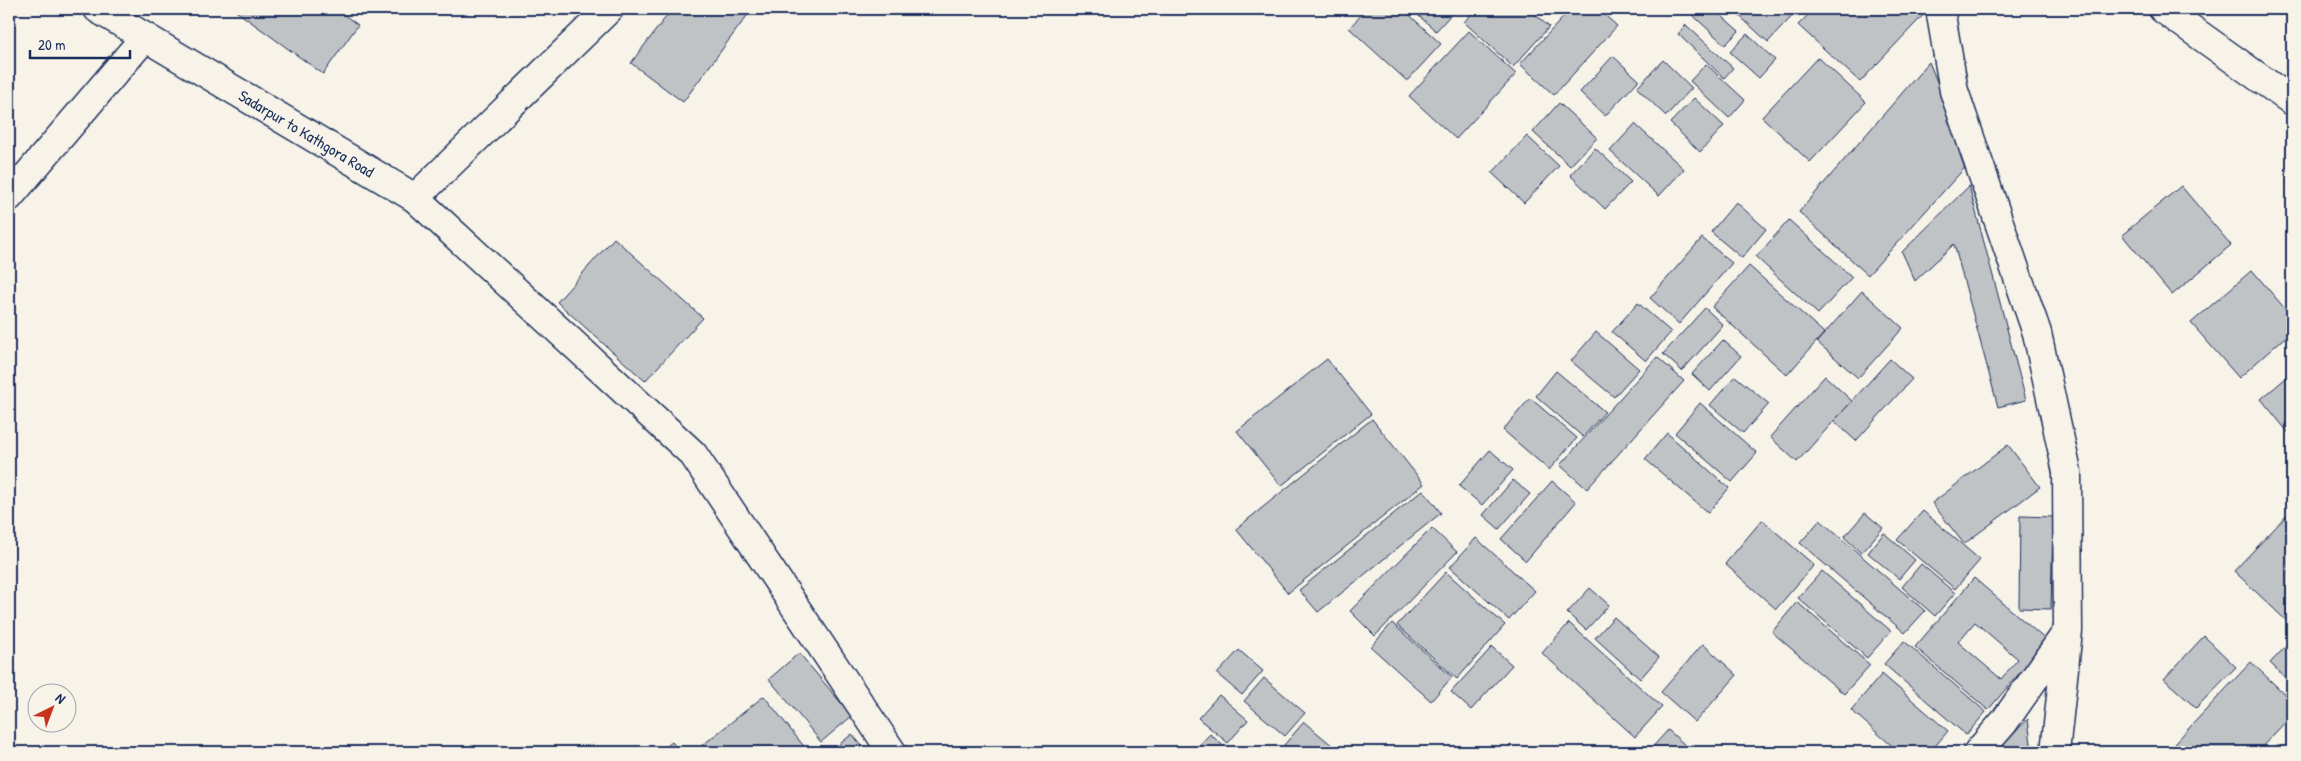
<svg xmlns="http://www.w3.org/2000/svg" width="2301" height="761" viewBox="0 0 2301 761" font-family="'Patrick Hand',sans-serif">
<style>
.building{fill:#c0c3c5;stroke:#1b2f5e;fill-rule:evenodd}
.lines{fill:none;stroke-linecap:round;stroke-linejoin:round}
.minor-casing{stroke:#1b2f5e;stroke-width:31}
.minor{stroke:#f7f3e8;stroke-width:28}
.labels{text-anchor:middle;stroke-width:4;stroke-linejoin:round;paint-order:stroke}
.street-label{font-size:16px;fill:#1b2f5e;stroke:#f7f3e8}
</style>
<rect width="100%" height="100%" fill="#f7f3e8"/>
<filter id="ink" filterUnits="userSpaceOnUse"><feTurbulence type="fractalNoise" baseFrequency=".02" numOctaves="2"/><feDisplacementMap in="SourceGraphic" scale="10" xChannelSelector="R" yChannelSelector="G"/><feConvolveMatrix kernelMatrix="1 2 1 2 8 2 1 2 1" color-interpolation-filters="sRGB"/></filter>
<g filter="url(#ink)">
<!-- building -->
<g class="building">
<path d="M233 9H336L358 25 323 74Z"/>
<path d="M672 9H752L683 102 631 63Z"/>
<path d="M1367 9H1403L1441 44 1407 81 1349 28Z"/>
<path d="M1411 9H1456L1436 31Z"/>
<path d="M1476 9H1529L1549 27 1513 67 1464 22Z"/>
<path d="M1571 9H1598L1617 26 1554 95 1520 64Z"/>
<path d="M1686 9H1714L1739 31 1725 45Z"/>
<path d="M1732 9H1793L1796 12 1768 42Z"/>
<path d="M1814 9H1929L1860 82 1798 25Z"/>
<path d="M1686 25 1733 68 1724 78 1678 34Z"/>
<path d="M1469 31 1516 74 1456 139 1409 96Z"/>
<path d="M1747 34 1775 60 1759 78 1730 52Z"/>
<path d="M1613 56 1639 80 1605 116 1580 92Z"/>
<path d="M1818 57 1866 102 1810 162 1762 117Z"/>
<path d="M1663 60 1692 88 1666 116 1637 88Z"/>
<path d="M1929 62 1970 162 1868 275 1799 212Z"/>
<path d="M1706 64 1745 100 1729 118 1690 81Z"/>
<path d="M1694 98 1724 126 1700 152 1670 123Z"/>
<path d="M1559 103 1597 138 1570 166 1533 132Z"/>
<path d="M1635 124 1684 169 1659 196 1610 151Z"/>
<path d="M1527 136 1559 166 1524 203 1492 173Z"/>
<path d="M1595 148 1631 182 1605 209 1570 175Z"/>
<path d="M1969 186 2026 400 1998 407 1954 244 1915 281 1902 252Z"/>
<path d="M2181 186 2231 245 2172 295 2122 235Z"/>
<path d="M1736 202 1766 229 1742 258 1711 232Z"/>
<path d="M1789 220 1852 277 1818 314 1756 257Z"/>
<path d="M614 238 703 318 645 381 557 302Z"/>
<path d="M1702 238 1732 263 1679 324 1650 298Z"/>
<path d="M1749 266 1824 333 1787 375 1712 307Z"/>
<path d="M2252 270 2292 317V331L2239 378 2191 323Z"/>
<path d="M1862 291 1903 328 1858 378 1817 342Z"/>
<path d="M1638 303 1671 332 1646 361 1612 332Z"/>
<path d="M1705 308 1723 325 1682 371 1663 354Z"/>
<path d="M1596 332 1639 369 1614 397 1571 361Z"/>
<path d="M1723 340 1741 356 1710 391 1692 374Z"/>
<path d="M1657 357 1684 381 1587 489 1560 465Z"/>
<path d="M1327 359 1371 414 1281 486 1237 431Z"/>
<path d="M1890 359 1912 379 1856 441 1834 421Z"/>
<path d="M1556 371 1605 412 1583 437 1536 396Z"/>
<path d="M2292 373V437L2261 399Z"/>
<path d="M1735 376 1769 404 1743 433 1710 405Z"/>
<path d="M1825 376 1852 401 1797 462 1770 437Z"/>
<path d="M1530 398 1577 438 1549 470 1503 430Z"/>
<path d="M1700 403 1757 453 1732 482 1675 433Z"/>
<path d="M1372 419 1424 484 1288 593 1236 529Z"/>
<path d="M1667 433 1729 488 1708 513 1645 459Z"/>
<path d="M2008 445 2040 487 1964 544 1932 503Z"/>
<path d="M1490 450 1513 470 1482 505 1459 486Z"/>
<path d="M1513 480 1530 494 1499 529 1483 515Z"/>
<path d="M1552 481 1576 502 1526 561 1501 539Z"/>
<path d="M1423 490 1441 513 1318 612 1299 590Z"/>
<path d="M2292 510V626L2234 571Z"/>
<path d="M1923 511 1980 560 1955 589 1897 540Z"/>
<path d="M1865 513 1883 528 1861 553 1844 537Z"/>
<path d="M2020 516 2053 517 2051 609 2019 608Z"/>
<path d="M1762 520 1814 565 1776 609 1725 564Z"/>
<path d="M1820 520 1925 611 1905 633 1800 543Z"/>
<path d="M1432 528 1457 552 1375 636 1350 611Z"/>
<path d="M1884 533 1915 560 1899 579 1868 553Z"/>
<path d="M1476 538 1535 591 1509 620 1450 567Z"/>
<path d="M1921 564 1955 593 1935 616 1902 587Z"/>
<path d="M1822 571 1891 631 1867 658 1798 598Z"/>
<path d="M1446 572 1505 625 1457 679 1397 625Z"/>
<path d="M1974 578 2047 641 1988 710 1915 647ZM1975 622 2018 659 2001 679 1958 642Z"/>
<path d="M1590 588 1609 605 1586 630 1567 613Z"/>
<path d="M1797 602 1870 665 1844 694 1772 632Z"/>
<path d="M1614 617 1659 657 1640 679 1595 638Z"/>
<path d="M1392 623 1452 677 1431 701 1371 647Z"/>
<path d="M1569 623 1662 707 1635 737 1542 653Z"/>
<path d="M2204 636 2236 667 2196 708 2164 679Z"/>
<path d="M2292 640V684L2270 663Z"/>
<path d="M1904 641 1986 712 1966 735 1884 664Z"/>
<path d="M1703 644 1737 675 1695 722 1661 692Z"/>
<path d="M1492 647 1512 665 1471 710 1451 692Z"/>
<path d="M1239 650 1263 671 1242 695 1217 674Z"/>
<path d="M799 653 852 716 821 742 769 679Z"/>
<path d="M2251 662 2292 701V715L2257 752H2184L2175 743Z"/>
<path d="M1882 674 1948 731 1930 752H1899L1851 710Z"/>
<path d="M1264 678 1305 713 1285 736 1244 701Z"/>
<path d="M1219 695 1248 720 1228 743 1198 718Z"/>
<path d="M764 696 806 749 803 752H694Z"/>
<path d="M2028 719 2032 752H1996Z"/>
<path d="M1304 722 1333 746 1328 752H1292L1284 745Z"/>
<path d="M1668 730 1693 752H1648Z"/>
<path d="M852 734 867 752H830Z"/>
<path d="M1210 734 1230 752H1193Z"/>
<path d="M672 742 680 752H659Z"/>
</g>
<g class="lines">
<!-- minor casing -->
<g class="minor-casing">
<g id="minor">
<path d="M98 9 145 37"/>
<path d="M1940 9 1954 91 2037 333 2067 472 2068 631 2055 752"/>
<path d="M2163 9 2292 101"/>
<path id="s1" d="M9 197 145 37 415 198 609 9"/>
<path d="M415 198 693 454 892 752"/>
<path d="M1978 752 2004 722 2067 632"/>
</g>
</g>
<!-- minor -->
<use href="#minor" class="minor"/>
</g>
</g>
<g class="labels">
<!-- street labels -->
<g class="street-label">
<text dy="6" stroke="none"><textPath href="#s1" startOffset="398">Sadarpur to Kathgora Road</textPath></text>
</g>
</g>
<!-- margin -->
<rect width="2301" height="761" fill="none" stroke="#f7f3e8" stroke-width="30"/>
<rect x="15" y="15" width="2271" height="731" fill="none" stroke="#1b2f5e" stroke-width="2" filter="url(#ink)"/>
<!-- north arrow -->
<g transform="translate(52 708) rotate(42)"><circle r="24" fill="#f7f3e8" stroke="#9fa5b1"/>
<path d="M0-4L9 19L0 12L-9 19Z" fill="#c8321e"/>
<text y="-8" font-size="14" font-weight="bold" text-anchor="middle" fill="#1b2f5e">N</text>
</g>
<!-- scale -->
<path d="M30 50v8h100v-8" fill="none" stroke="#1b2f5e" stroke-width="2.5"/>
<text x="38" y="50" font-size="15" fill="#1b2f5e" stroke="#f7f3e8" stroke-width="4" paint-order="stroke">20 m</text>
</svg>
